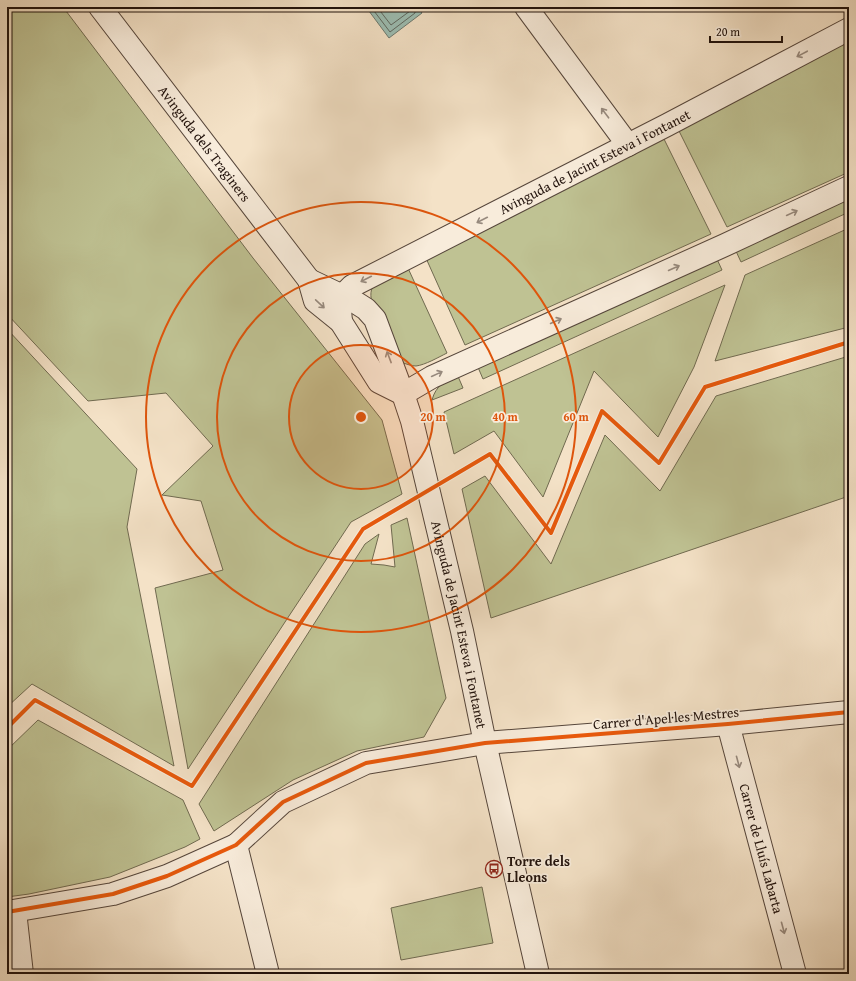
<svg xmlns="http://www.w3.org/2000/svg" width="856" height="981" viewBox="0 0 856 981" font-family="'Gentium Book Plus',serif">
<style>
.green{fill:#bfc293;stroke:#706a50}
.water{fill:#9cbeb3;stroke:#6b7970}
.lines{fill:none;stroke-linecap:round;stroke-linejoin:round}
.shore{stroke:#5e6860;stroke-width:1}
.minor-casing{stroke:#56463b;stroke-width:24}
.minor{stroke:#f8ecdb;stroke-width:22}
.cycleway-casing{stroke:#f8ecdb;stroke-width:6}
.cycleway{stroke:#e8590c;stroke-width:4}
.oneway{stroke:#978a7e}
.ring{fill:none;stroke:#de550c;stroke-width:2}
.labels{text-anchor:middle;stroke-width:3.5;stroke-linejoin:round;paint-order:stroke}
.street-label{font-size:14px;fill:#21120c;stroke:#f8ecdb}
.poi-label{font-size:14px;font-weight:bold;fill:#21120c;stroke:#f8ecdb;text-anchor:start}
.centre{fill:#de550c;stroke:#f8ecdb;stroke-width:2}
.ring-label{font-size:12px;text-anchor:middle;font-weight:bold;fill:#de550c;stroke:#f8ecdb;stroke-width:3.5;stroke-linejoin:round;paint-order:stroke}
</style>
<rect width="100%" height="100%" fill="#f4e2c7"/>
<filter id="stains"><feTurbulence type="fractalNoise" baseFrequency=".005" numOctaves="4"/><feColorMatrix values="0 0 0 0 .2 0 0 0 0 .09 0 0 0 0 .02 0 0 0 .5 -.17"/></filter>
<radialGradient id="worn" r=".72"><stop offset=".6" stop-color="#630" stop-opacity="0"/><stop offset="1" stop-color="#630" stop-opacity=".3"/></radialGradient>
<!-- green -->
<g class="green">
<path d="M7 7H63L253 258 382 420 402 494 351 522 188 769 155 588 223 570 201 501 162 495 213 446 166 393 88 401 7 314Z"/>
<path d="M849 40V172L727 227 677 127Z"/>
<path d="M662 135 711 234 465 345 425 256Z"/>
<path d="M849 198V212L741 262 735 249Z"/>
<path d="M849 228V327L715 361 745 275Z"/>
<path d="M716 257 722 270 483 379 477 365Z"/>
<path d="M407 266 447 353C439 357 425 365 416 366 411 366 407 364 403 363L373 306C371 300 369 291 374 285 377 281 401 269 407 266Z"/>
<path d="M725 285 694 367 658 437 594 371 543 497 494 431 454 454 444 412Z"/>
<path d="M7 329 137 469 127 527 174 766 32 684 7 707Z"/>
<path d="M849 356V496L491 618 462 489 485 476 551 564 605 435 660 491 716 396Z"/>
<path d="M457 374 463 388 432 400C436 385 445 382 457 374Z"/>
<path d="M407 518 446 698 424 737 357 751 293 780 214 831 199 804 365 544 379 534 371 564 384 565 395 567 391 525Z"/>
<path d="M38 720 183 800 200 839 185 847 110 877 29 894 7 897V750Z"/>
<path d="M482 887 493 943 401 960 391 908Z"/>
</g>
<!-- water -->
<path class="water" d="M366 7H418L422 13 389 38Z"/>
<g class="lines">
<!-- shore -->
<g class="shore">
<path d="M371 7 390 32 415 13V7"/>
<path d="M377 7 391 25 410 11V7"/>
</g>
<!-- minor casing -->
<g class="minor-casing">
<g id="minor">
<path id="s1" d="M100 7 309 280 315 301 341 322 379 382 403 394"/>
<path d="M526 7 628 145"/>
<path id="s2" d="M309 280 355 302 366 309 375 319 403 394 412 421 462 631 485 743 538 974"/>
<path id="s3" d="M341 322 340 309 342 296 352 286 667 125 849 29"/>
<path d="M403 394 432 377 725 245 849 187"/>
<path id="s4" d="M728 724 795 974"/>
<path d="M236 845 268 974"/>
<path d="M15 911 22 974"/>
<path d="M7 912 113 894 167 876 236 845 283 802 366 763 485 743 728 724 849 712"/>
</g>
</g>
<!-- minor -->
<use href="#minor" class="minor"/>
<!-- cycleway casing -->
<g class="cycleway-casing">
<g id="cycleway">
<path d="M7 728 35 700 192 786 363 529 490 454 551 533 602 411 659 463 705 387 849 342"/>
<path d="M7 912 113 894 167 876 236 845 283 802 366 763 485 743 728 724 849 712"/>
</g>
</g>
<!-- cycleway -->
<use href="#cycleway" class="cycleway"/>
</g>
<!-- one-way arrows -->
<defs><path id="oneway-shaft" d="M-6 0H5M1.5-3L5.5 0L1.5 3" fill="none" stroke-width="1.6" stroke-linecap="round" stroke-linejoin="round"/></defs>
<g class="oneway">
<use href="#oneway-shaft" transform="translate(802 54) rotate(152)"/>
<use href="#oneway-shaft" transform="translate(605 113) rotate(-127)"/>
<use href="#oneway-shaft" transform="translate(792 213) rotate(-25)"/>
<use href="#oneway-shaft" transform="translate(482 220) rotate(153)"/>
<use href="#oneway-shaft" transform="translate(674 268) rotate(-24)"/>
<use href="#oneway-shaft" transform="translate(366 279) rotate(153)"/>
<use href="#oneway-shaft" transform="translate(320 304) rotate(43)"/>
<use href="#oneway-shaft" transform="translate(556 321) rotate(-24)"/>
<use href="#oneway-shaft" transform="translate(389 357) rotate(-111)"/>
<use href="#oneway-shaft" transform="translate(437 374) rotate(-25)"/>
<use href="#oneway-shaft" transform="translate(738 762) rotate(75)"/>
<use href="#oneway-shaft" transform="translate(783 928) rotate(75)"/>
</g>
<!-- distance rings -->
<circle cx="361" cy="417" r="72" fill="#de550c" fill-opacity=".12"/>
<g class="ring">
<circle cx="361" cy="417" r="72"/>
<circle cx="361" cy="417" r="144"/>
<circle cx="361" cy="417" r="215"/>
</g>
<!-- icons -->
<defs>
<g id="bus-ring" transform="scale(0.9)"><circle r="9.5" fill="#f8ecdb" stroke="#8f2418" stroke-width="1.5"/><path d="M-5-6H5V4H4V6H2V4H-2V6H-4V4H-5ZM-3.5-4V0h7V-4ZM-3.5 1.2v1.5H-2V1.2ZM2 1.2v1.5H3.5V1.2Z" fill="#8f2418"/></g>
</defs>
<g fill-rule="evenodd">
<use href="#bus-ring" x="494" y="869"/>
</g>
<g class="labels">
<!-- street labels -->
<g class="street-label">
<text dy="5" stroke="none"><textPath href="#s1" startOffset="172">Avinguda dels Traginers</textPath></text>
<text dy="5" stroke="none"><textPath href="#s3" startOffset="313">Avinguda de Jacint Esteva i Fontanet</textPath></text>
<text dy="5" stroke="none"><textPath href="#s2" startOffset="395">Avinguda de Jacint Esteva i Fontanet</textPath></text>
<text transform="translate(666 718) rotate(-5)" y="5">Carrer d'Apel·les Mestres</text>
<text dy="5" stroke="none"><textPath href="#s4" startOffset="129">Carrer de Lluís Labarta</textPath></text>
</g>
<!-- poi labels -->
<g class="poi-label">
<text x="507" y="866">Torre dels<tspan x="507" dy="16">Lleons</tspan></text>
</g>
</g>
<circle cx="361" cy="417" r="6" class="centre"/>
<g class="ring-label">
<text x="433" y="421">20 m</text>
<text x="505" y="421">40 m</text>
<text x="576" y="421">60 m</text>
</g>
<!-- margin -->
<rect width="856" height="981" fill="none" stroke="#f4e2c7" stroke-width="24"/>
<rect x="8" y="8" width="840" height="965" fill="none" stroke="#21120c" stroke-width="2"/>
<rect x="12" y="12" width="832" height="957" fill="none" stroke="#21120c"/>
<!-- scale -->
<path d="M710 36v6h72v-6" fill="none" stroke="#21120c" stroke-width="2"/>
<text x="716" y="36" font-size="12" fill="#21120c" stroke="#f8ecdb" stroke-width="3" paint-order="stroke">20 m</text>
<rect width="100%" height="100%" filter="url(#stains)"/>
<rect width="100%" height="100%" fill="url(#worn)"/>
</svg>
